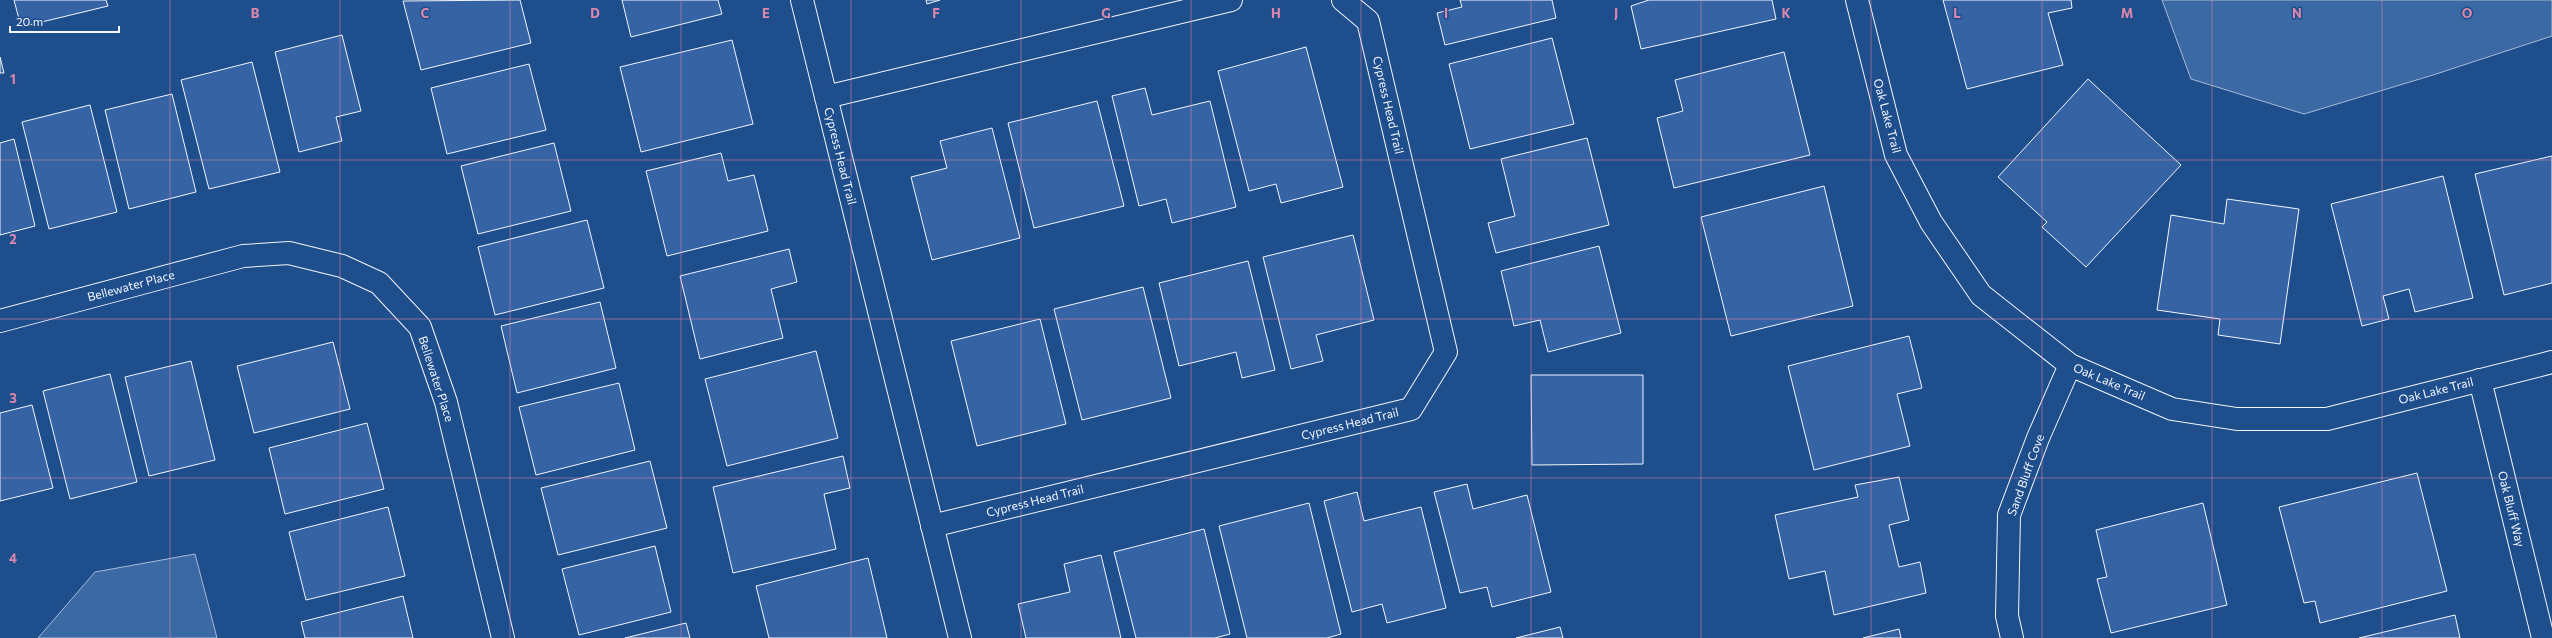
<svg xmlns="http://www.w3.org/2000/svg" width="2552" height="638" viewBox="0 0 2552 638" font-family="Commissioner,sans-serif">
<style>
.water{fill:#3b69a3;stroke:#a8bbd7}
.building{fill:#3563a3;stroke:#f2f6ff}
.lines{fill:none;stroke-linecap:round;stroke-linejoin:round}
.minor-casing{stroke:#f2f6ff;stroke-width:24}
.minor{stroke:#1f4e8c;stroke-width:22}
.grid{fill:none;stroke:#da87ad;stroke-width:1;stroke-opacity:0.55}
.labels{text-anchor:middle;stroke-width:3;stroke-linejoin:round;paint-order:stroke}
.street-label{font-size:12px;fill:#f2f6ff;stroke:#1f4e8c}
.grid-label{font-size:13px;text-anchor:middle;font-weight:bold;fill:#da87ad;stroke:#1f4e8c;stroke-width:3;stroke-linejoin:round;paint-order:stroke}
</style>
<rect width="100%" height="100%" fill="#1f4e8c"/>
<!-- water -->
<g class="water">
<path d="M2162 0H2552V36L2433 75 2304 114 2191 79Z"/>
<path d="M195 554 217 638H38L95 572Z"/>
</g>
<!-- building -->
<g class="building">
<path d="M14 0H106L108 6 21 27Z"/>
<path d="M520 0 531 43 421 70 403 1Z"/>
<path d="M622 0H718L722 14 631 37Z"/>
<path d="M926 0H940L927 4Z"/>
<path d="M1460 0H1552L1556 18 1445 45 1437 13 1462 7Z"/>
<path d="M1649 0H1772L1776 19 1641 49 1631 6Z"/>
<path d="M1943 0H2071L2072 8 2048 13 2063 65 1967 89Z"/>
<path d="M342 35 361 111 336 117 342 141 299 152 275 52Z"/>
<path d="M1552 38 1574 124 1470 149 1449 64Z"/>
<path d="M732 40 753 124 641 152 620 67Z"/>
<path d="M1306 47 1343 187 1281 203 1276 184 1249 191 1218 71Z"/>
<path d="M1784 52 1810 155 1674 188 1657 118 1683 111 1675 80Z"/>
<path d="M0 57 4 73H0Z"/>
<path d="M252 62 280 172 209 189 181 80Z"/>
<path d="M529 64 546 130 447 154 431 88Z"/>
<path d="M2088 79 2181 165 2086 267 2042 227 2047 222 1998 177Z"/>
<path d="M1145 88 1152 115 1210 101 1236 207 1172 223 1166 199 1139 206 1112 96Z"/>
<path d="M172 94 196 192 129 209 105 110Z"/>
<path d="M1097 101 1124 206 1034 228 1008 123Z"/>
<path d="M90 105 117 212 49 229 22 122Z"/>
<path d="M992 128 1020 238 932 260 911 177 947 168 940 141Z"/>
<path d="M1587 138 1609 225 1496 253 1488 223 1515 216 1501 159Z"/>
<path d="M14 139 35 226 0 235V143Z"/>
<path d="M554 143 571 211 478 234 461 166Z"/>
<path d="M721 153 728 181 754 175 768 231 667 256 646 171Z"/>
<path d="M2552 156V283L2504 295 2475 174Z"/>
<path d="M2443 176 2473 298 2415 312 2409 289 2383 296 2389 319 2362 326 2331 204Z"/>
<path d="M1824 186 1853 306 1731 336 1701 217Z"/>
<path d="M2227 199 2299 209 2280 344 2218 335 2220 319 2157 310 2171 215 2224 224Z"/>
<path d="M587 220 604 288 495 315 478 247Z"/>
<path d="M1353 235 1374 320 1316 335 1323 361 1291 369 1263 257Z"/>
<path d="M1599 246 1621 333 1548 352 1540 320 1514 326 1501 271Z"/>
<path d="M789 249 797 282 771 289 783 338 700 359 680 276Z"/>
<path d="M1248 261 1275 370 1242 378 1236 352 1179 366 1159 283Z"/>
<path d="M1143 287 1171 398 1082 420 1054 309Z"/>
<path d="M600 302 616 368 517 393 501 326Z"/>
<path d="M1040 319 1066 424 977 446 951 341Z"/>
<path d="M1909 336 1922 388 1897 394 1910 446 1814 470 1788 366Z"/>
<path d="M333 342 350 409 254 433 237 366Z"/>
<path d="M816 351 838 438 727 466 705 379Z"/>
<path d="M191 361 215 460 149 476 125 377Z"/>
<path d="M110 374 137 482 70 499 43 391Z"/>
<path d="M1531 375H1643V464L1532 465Z"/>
<path d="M619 383 635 450 536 475 519 407Z"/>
<path d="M32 405 53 488 0 501V413Z"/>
<path d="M367 423 384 489 285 514 269 448Z"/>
<path d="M843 456 850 488 824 494 836 549 733 573 713 487Z"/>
<path d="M650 461 667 528 558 555 541 488Z"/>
<path d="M2417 473 2447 591 2320 623 2315 601 2304 603 2279 507Z"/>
<path d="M1899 477 1909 520 1889 525 1899 567 1920 562 1926 593 1834 615 1825 571 1789 579 1775 515 1858 497 1855 485Z"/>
<path d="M1467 484 1473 509 1527 495 1551 592 1492 607 1487 587 1460 593 1434 492Z"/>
<path d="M1357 492 1364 521 1421 507 1446 608 1387 623 1382 604 1352 612 1324 501Z"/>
<path d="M1309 503 1341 634 1327 638H1247L1219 526Z"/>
<path d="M2203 503 2227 605 2111 633 2097 579 2107 577 2096 530Z"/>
<path d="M388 507 405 576 306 600 289 532Z"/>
<path d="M1204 529 1230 634 1215 638H1136L1114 552Z"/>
<path d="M655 546 671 612 579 635 562 569Z"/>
<path d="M1101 555 1121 638H1026L1018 604 1070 592 1064 564Z"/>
<path d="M868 558 887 638H769L756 586Z"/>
<path d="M403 596 413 638H305L301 622Z"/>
<path d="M2455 615 2460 638H2359Z"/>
<path d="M686 623 690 638H625Z"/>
<path d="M1560 627 1563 638H1516Z"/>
<path d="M1899 629 1901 638H1863Z"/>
</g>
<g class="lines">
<!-- minor casing -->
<g class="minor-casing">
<g id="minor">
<path d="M802 0 960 638"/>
<path d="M1857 0 1896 155 1931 222 1981 295 2070 365 2172 409 2237 419H2327L2552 362"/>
<path d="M826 97 1231 0"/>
<path d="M0 321 243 256 289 253 342 266 379 283 420 327 446 402 503 638"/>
<path d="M2480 380 2543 638"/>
<path d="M932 526 1411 409 1446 352 1368 21 1343 0"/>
<path d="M2012 638 2007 616 2009 515 2038 438 2070 365"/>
</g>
</g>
<!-- minor -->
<use href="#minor" class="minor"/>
</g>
<!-- grid -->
<path class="grid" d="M170 0V638M340 0V638M510 0V638M681 0V638M851 0V638M1021 0V638M1191 0V638M1361 0V638M1531 0V638M1701 0V638M1871 0V638M2042 0V638M2212 0V638M2382 0V638M0 160H2552M0 319H2552M0 478H2552"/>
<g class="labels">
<!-- street labels -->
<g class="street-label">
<text transform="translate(1388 105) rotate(77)" y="4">Cypress Head Trail</text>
<text transform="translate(1887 116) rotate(75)" y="4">Oak Lake Trail</text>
<text transform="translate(840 156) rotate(76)" y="4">Cypress Head Trail</text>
<text transform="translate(131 286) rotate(-15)" y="4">Bellewater Place</text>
<text transform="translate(436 379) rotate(72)" y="4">Bellewater Place</text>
<text transform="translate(2109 382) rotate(23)" y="4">Oak Lake Trail</text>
<text transform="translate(2436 391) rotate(-14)" y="4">Oak Lake Trail</text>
<text transform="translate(1350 424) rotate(-14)" y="4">Cypress Head Trail</text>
<text transform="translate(2026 475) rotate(-70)" y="4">Sand Bluff Cove</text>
<text transform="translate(1035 501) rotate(-14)" y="4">Cypress Head Trail</text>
<text transform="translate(2511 509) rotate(76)" y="4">Oak Bluff Way</text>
</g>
</g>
<g class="grid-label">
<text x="255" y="18">B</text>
<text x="425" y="18">C</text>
<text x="595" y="18">D</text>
<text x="766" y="18">E</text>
<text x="936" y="18">F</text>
<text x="1106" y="18">G</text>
<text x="1276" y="18">H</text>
<text x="1446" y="18">I</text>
<text x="1616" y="18">J</text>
<text x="1786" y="18">K</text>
<text x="1957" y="18">L</text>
<text x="2127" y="18">M</text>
<text x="2297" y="18">N</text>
<text x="2467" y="18">O</text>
<text x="13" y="84">1</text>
<text x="13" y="244">2</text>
<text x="13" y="403">3</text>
<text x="13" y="563">4</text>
</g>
<!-- scale -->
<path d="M10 26v6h109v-6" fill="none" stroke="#f2f6ff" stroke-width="2"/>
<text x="16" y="26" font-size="12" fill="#f2f6ff" stroke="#1f4e8c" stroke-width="3" paint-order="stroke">20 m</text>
</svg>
